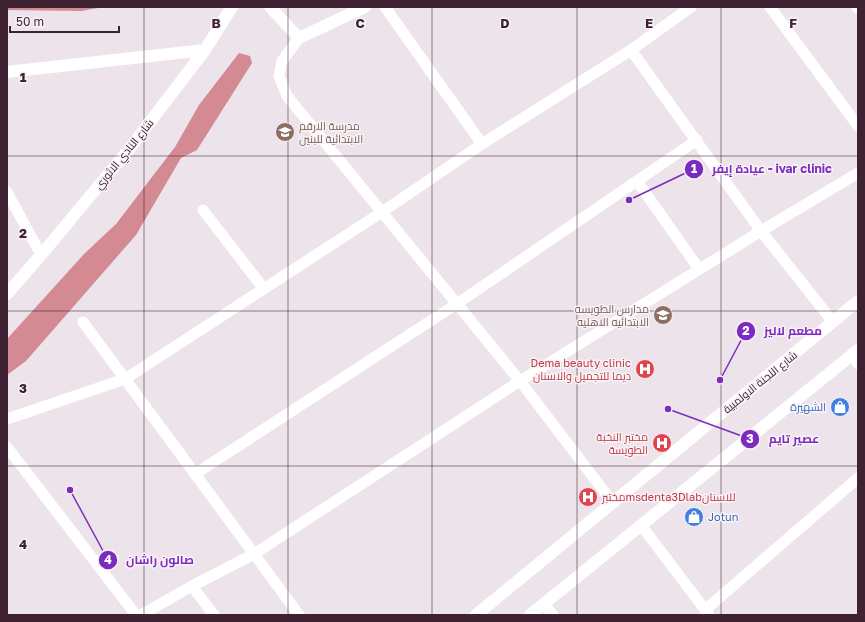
<svg xmlns="http://www.w3.org/2000/svg" width="865" height="622" viewBox="0 0 865 622" font-family="'Golos Text',Cairo,sans-serif">
<style>
.water{fill:#d38a93}
.lines{fill:none;stroke-linecap:round;stroke-linejoin:round}
.street{stroke:#fff;stroke-width:11}
.secondary{stroke:#fff;stroke-width:12}
.grid{fill:none;stroke:#3e2232;stroke-width:1;stroke-opacity:0.55}
.labels{text-anchor:middle;stroke-width:3;stroke-linejoin:round;paint-order:stroke}
.education-label{font-size:11px;fill:#785e54;stroke:#f9f3f8;text-anchor:start}
.street-label{font-size:11px;fill:#3e2232;stroke:#f9f3f8}
.health-label{font-size:11px;fill:#be3a42;stroke:#f9f3f8;text-anchor:end}
.shop-label{font-size:11px;fill:#366cbe;stroke:#f9f3f8;text-anchor:end}
.grid-label{font-size:13px;text-anchor:middle;font-weight:bold;fill:#3e2232;stroke:#f9f3f8;stroke-width:3;stroke-linejoin:round;paint-order:stroke}
.leader{fill:none;stroke:#7b2cbf;stroke-width:1.5}
.callout-dot{fill:#7b2cbf;stroke:#f9f3f8;stroke-width:1.5}
.mark-label{font-size:12px;text-anchor:middle;font-weight:bold;fill:#fff}
.callout-label{font-size:12px;text-anchor:middle;font-weight:bold;fill:#7b2cbf;stroke:#f9f3f8;stroke-width:3;stroke-linejoin:round;paint-order:stroke}
</style>
<rect width="100%" height="100%" fill="#ede3ea"/>
<!-- water -->
<g class="water">
<path d="M7 7H104L81 11 7 10Z"/>
<path d="M239 53 250 56 252 63 197 150 181 158 136 235 26 361 7 375V339L84 254 116 224 175 147 199 105Z"/>
</g>
<g class="lines">
<!-- street -->
<g class="street">
<path d="M385 7 482 144"/>
<path d="M770 7 858 126"/>
<path d="M857 7 858 8"/>
<path d="M299 38 282 61 279 76 287 96 520 381 613 503"/>
<path d="M631 50 761 231 833 322"/>
<path d="M637 181 699 269"/>
<path d="M7 192 41 255"/>
<path d="M203 210 264 289"/>
<path d="M83 322 299 615"/>
<path d="M852 355 858 364"/>
<path d="M7 419 125 379 382 212 482 144 631 50 691 7"/>
<path d="M7 447 136 615"/>
<path d="M195 474 458 303 697 140"/>
<path d="M641 525 709 615"/>
<path d="M192 586 214 615"/>
<path d="M544 604 553 615"/>
<path d="M705 610 858 478"/>
<path d="M141 615 192 586 254 554 520 381 761 231 858 173"/>
</g>
<!-- secondary -->
<g class="secondary">
<path d="M270 7 299 38 365 7"/>
<path d="M7 72 205 50"/>
<path d="M7 294 41 255 130 148 205 50 232 7"/>
<path d="M476 615 858 301"/>
<path d="M530 615 858 350"/>
</g>
</g>
<!-- grid -->
<path class="grid" d="M144 7V615M288 7V615M432 7V615M577 7V615M721 7V615M7 156H858M7 311H858M7 466H858"/>
<!-- icons -->
<defs>
<g id="school-disc" transform="scale(1)"><circle r="9.5" fill="#8d6e63" stroke="#f9f3f8"/><path d="M0-5L7-2L0 1L-7-2ZM-4 1L0 2.5L4 1V4Q0 6-4 4Z" fill="#fff"/></g>
<g id="hospital-disc" transform="scale(1)"><circle r="9.5" fill="#e0444e" stroke="#f9f3f8"/><path d="M-5-5h3v3.5h4V-5h3V5h-3V1.5h-4V5h-3Z" fill="#fff"/></g>
<g id="shop-disc" transform="scale(1)"><circle r="9.5" fill="#3f7fe0" stroke="#f9f3f8"/><path d="M-5-2.5h2.3a2.7 3.5 0 0 1 5.4 0H5L5.5 6h-11ZM-1.5-2.5h3a1.5 2.3 0 0 0-3 0Z" fill="#fff"/></g>
</defs>
<g fill-rule="evenodd">
<use href="#school-disc" x="285" y="132"/>
<use href="#school-disc" x="663" y="315"/>
<use href="#hospital-disc" x="645" y="369"/>
<use href="#shop-disc" x="840" y="407"/>
<use href="#hospital-disc" x="662" y="443"/>
<use href="#hospital-disc" x="588" y="497"/>
<use href="#shop-disc" x="694" y="517"/>
</g>
<g class="labels">
<!-- education labels -->
<g class="education-label">
<text x="299" y="130">مدرسة الارقم<tspan x="299" dy="13">الابتدائية للبنين</tspan></text>
<text x="649" y="313" text-anchor="end">مدارس الطويسه<tspan x="649" dy="13">الابتدائيه الاهليه</tspan></text>
</g>
<!-- street labels -->
<g class="street-label">
<text transform="translate(124 154) rotate(-51)" y="4">شارع النادي الاثوري</text>
<text transform="translate(760 382) rotate(-39)" y="4">شارع اللجنة الاولمبية</text>
</g>
<!-- health labels -->
<g class="health-label">
<text x="631" y="367">Dema beauty clinic<tspan x="631" dy="13">ديما للتجميل والاسنان</tspan></text>
<text x="648" y="441">مختبر النخبة<tspan x="648" dy="13">الطويسة</tspan></text>
<text x="602" y="501" text-anchor="start">مختبرmsdenta3Dlabللاسنان</text>
</g>
<!-- shop labels -->
<g class="shop-label">
<text x="826" y="411">الشهيرة</text>
<text x="708" y="521" text-anchor="start">Jotun</text>
</g>
</g>
<g class="grid-label">
<text x="216" y="28">B</text>
<text x="360" y="28">C</text>
<text x="505" y="28">D</text>
<text x="649" y="28">E</text>
<text x="793" y="28">F</text>
<text x="23" y="82">1</text>
<text x="23" y="238">2</text>
<text x="23" y="393">3</text>
<text x="23" y="549">4</text>
</g>
<!-- callouts -->
<path class="leader" d="M629 200L694 169M720 380L746 331M668 409L750 439M70 490L108 560"/>
<g class="callout-dot">
<circle cx="629" cy="200" r="4"/>
<circle cx="720" cy="380" r="4"/>
<circle cx="668" cy="409" r="4"/>
<circle cx="70" cy="490" r="4"/>
<circle cx="694" cy="169" r="10"/>
<circle cx="746" cy="331" r="10"/>
<circle cx="750" cy="439" r="10"/>
<circle cx="108" cy="560" r="10"/>
</g>
<g class="mark-label">
<text x="694" y="173">1</text>
<text x="746" y="335">2</text>
<text x="750" y="443">3</text>
<text x="108" y="564">4</text>
</g>
<g class="callout-label">
<text x="772" y="173">عيادة إيفر - ivar clinic</text>
<text x="793" y="335">مطعم لاليز</text>
<text x="794" y="443">عصير تايم</text>
<text x="160" y="564">صالون راشان</text>
</g>
<!-- border -->
<rect width="865" height="622" fill="none" stroke="#3e2232" stroke-width="16"/>
<!-- scale -->
<path d="M10 26v6h109v-6" fill="none" stroke="#3e2232" stroke-width="2"/>
<text x="16" y="26" font-size="12" fill="#3e2232" stroke="#f9f3f8" stroke-width="3" paint-order="stroke">50 m</text>
</svg>
